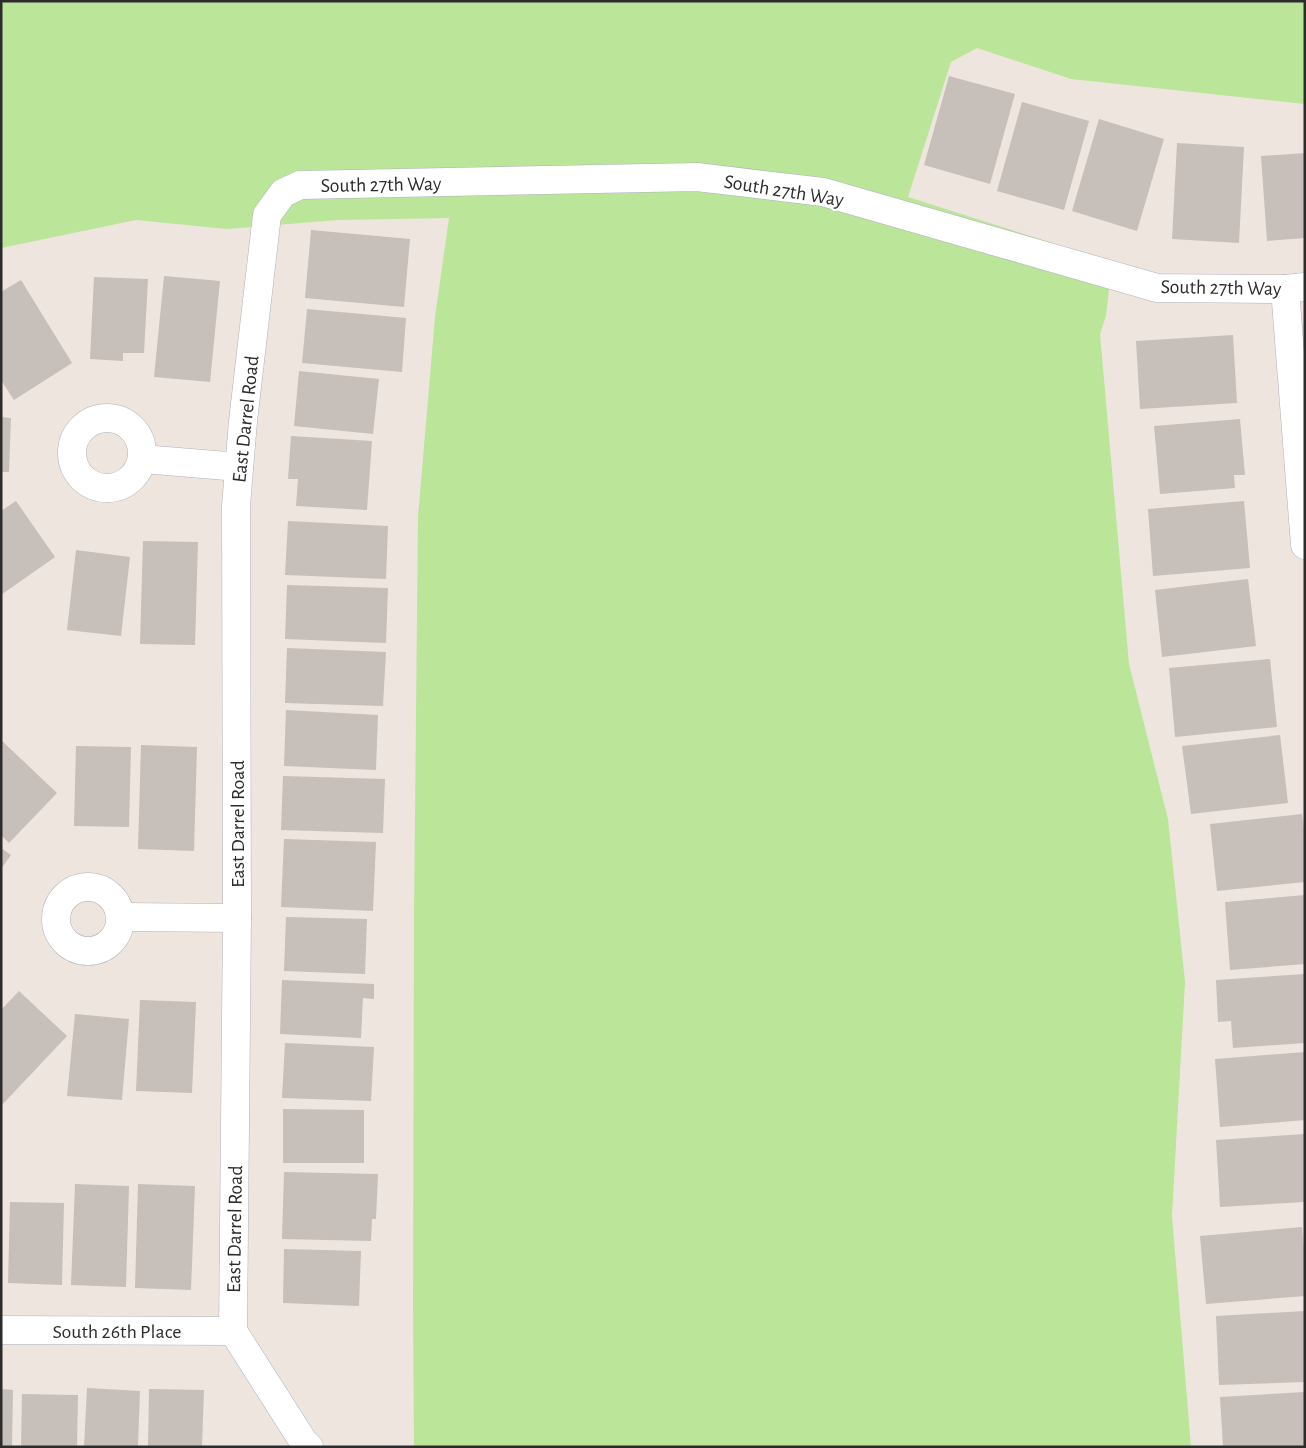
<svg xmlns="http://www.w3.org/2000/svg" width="1306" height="1448" viewBox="0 0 1306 1448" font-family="'Alegreya Sans',sans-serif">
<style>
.green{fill:#bbe599}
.building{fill:#c6bfba}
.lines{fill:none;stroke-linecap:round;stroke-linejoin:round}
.minor-casing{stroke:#aeb2bc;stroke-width:29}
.minor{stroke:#fff;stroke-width:28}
.labels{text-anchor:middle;stroke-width:4.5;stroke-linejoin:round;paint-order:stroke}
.street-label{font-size:20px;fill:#2c2c2c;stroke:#fff}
</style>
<rect width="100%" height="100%" fill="#eee5de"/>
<!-- green -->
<path class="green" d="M1 1H1305V104L1071 79 977 48 951 62 908 197 1112 262 1106 316 1100 334 1129 664 1168 819 1185 982 1172 1216 1191 1447H414L413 1306 414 917 418 517 435 317 449 218 338 220 227 229 136 220 1 248Z"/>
<!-- building -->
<g class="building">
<path d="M949 76 1015 94 990 184 924 165Z"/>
<path d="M1022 102 1089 121 1064 210 997 191Z"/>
<path d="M1099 119 1164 139 1137 231 1072 211Z"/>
<path d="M1177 143 1244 147 1239 243 1172 239Z"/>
<path d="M1305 153V238L1267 241 1261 156Z"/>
<path d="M311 230 410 239 404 307 305 298Z"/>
<path d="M164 276 220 281 210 382 154 377Z"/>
<path d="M94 277 148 279 144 353H123V361L90 359Z"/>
<path d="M21 280 72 363 14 400 1 380V292Z"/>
<path d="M307 309 406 318 402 372 302 363Z"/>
<path d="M1233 335 1237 403 1140 409 1136 341Z"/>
<path d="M299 371 379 379 373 434 294 426Z"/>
<path d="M1 417 11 418 9 472H1Z"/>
<path d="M1240 419 1245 475H1234L1235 488 1160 494 1154 426Z"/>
<path d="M291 436 372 441 367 510 296 506 298 479H288Z"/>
<path d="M16 501 55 557 1 595V511Z"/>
<path d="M1244 501 1250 568 1153 576 1148 509Z"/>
<path d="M288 521 388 526 386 579 285 575Z"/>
<path d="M143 541 198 542 195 645 140 644Z"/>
<path d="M76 550 130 557 121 636 67 630Z"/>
<path d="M1248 579 1256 646 1162 657 1155 590Z"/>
<path d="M287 585 388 588 386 643 285 639Z"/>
<path d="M287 648 386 652 383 706 285 703Z"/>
<path d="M1270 659 1277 727 1175 737 1169 668Z"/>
<path d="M286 710 378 715 376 770 284 766Z"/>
<path d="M1280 735 1288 803 1191 814 1182 746Z"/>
<path d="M1 740 57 793 9 843 1 835Z"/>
<path d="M141 745 197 747 194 851 138 849Z"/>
<path d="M76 746 131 747 129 827 74 826Z"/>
<path d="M283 776 385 779 383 833 281 830Z"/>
<path d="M1302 814 1305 836V882L1217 891 1210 824Z"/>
<path d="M284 839 376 842 373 911 281 907Z"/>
<path d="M1 848 11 855 1 869Z"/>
<path d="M1305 895V964L1230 970 1225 902Z"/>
<path d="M286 917 367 919 365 974 284 971Z"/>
<path d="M1305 974V1043L1233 1048 1231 1021 1218 1022 1216 980Z"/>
<path d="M282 980 374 984V999L363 998 361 1038 280 1034Z"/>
<path d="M19 991 67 1036 1 1106V1010Z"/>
<path d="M140 1000 196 1002 192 1093 136 1091Z"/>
<path d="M75 1014 129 1019 122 1100 67 1096Z"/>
<path d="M285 1043 374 1047 371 1101 282 1098Z"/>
<path d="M1305 1052V1120L1220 1127 1215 1059Z"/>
<path d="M283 1109 364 1110V1163H283Z"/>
<path d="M1305 1134V1202L1220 1207 1216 1140Z"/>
<path d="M284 1172 378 1174 376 1219H372L371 1241 282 1239Z"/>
<path d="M75 1184 129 1186 126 1287 71 1285Z"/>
<path d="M138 1184 195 1186 191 1290 135 1288Z"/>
<path d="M10 1202 64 1203 62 1285 8 1283Z"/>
<path d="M1302 1227 1305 1260V1296L1206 1304 1200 1236Z"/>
<path d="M284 1249 361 1251 359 1306 283 1303Z"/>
<path d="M1305 1311V1382L1219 1385 1216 1316Z"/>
<path d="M87 1388 140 1391 138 1447H84Z"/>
<path d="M1 1389 13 1390 12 1447H1Z"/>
<path d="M149 1389 204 1390 202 1447H148Z"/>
<path d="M1305 1392V1447H1223L1220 1397Z"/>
<path d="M22 1394 78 1395 77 1447H21Z"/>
</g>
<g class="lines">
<!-- minor casing -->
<g class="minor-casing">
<g id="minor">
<path d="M1285 289 1305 545"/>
<circle cx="107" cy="453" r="35"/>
<path d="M142 459 239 467"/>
<circle cx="88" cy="919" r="32"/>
<path d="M121 917 237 918"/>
<path d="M1 1330 233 1331"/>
<path d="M309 1447 303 1441 233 1331 237 918 236 506 243 421 267 215 283 193 300 185 697 177 823 192 1157 288 1285 289 1305 287"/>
</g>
</g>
<!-- minor -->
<use href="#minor" class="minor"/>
</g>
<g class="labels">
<!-- street labels -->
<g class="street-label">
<text transform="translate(381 184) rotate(-1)" y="7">South 27th Way</text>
<text transform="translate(784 190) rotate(9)" y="7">South 27th Way</text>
<text transform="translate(1221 287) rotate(1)" y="7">South 27th Way</text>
<text transform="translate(245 419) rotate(-84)" y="7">East Darrel Road</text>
<text transform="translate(237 824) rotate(-90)" y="7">East Darrel Road</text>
<text transform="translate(234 1229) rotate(-89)" y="7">East Darrel Road</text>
<text x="117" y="1338">South 26th Place</text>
</g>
</g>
<!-- border -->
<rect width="1306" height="1448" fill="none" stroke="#2c2c2c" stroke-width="5"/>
</svg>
